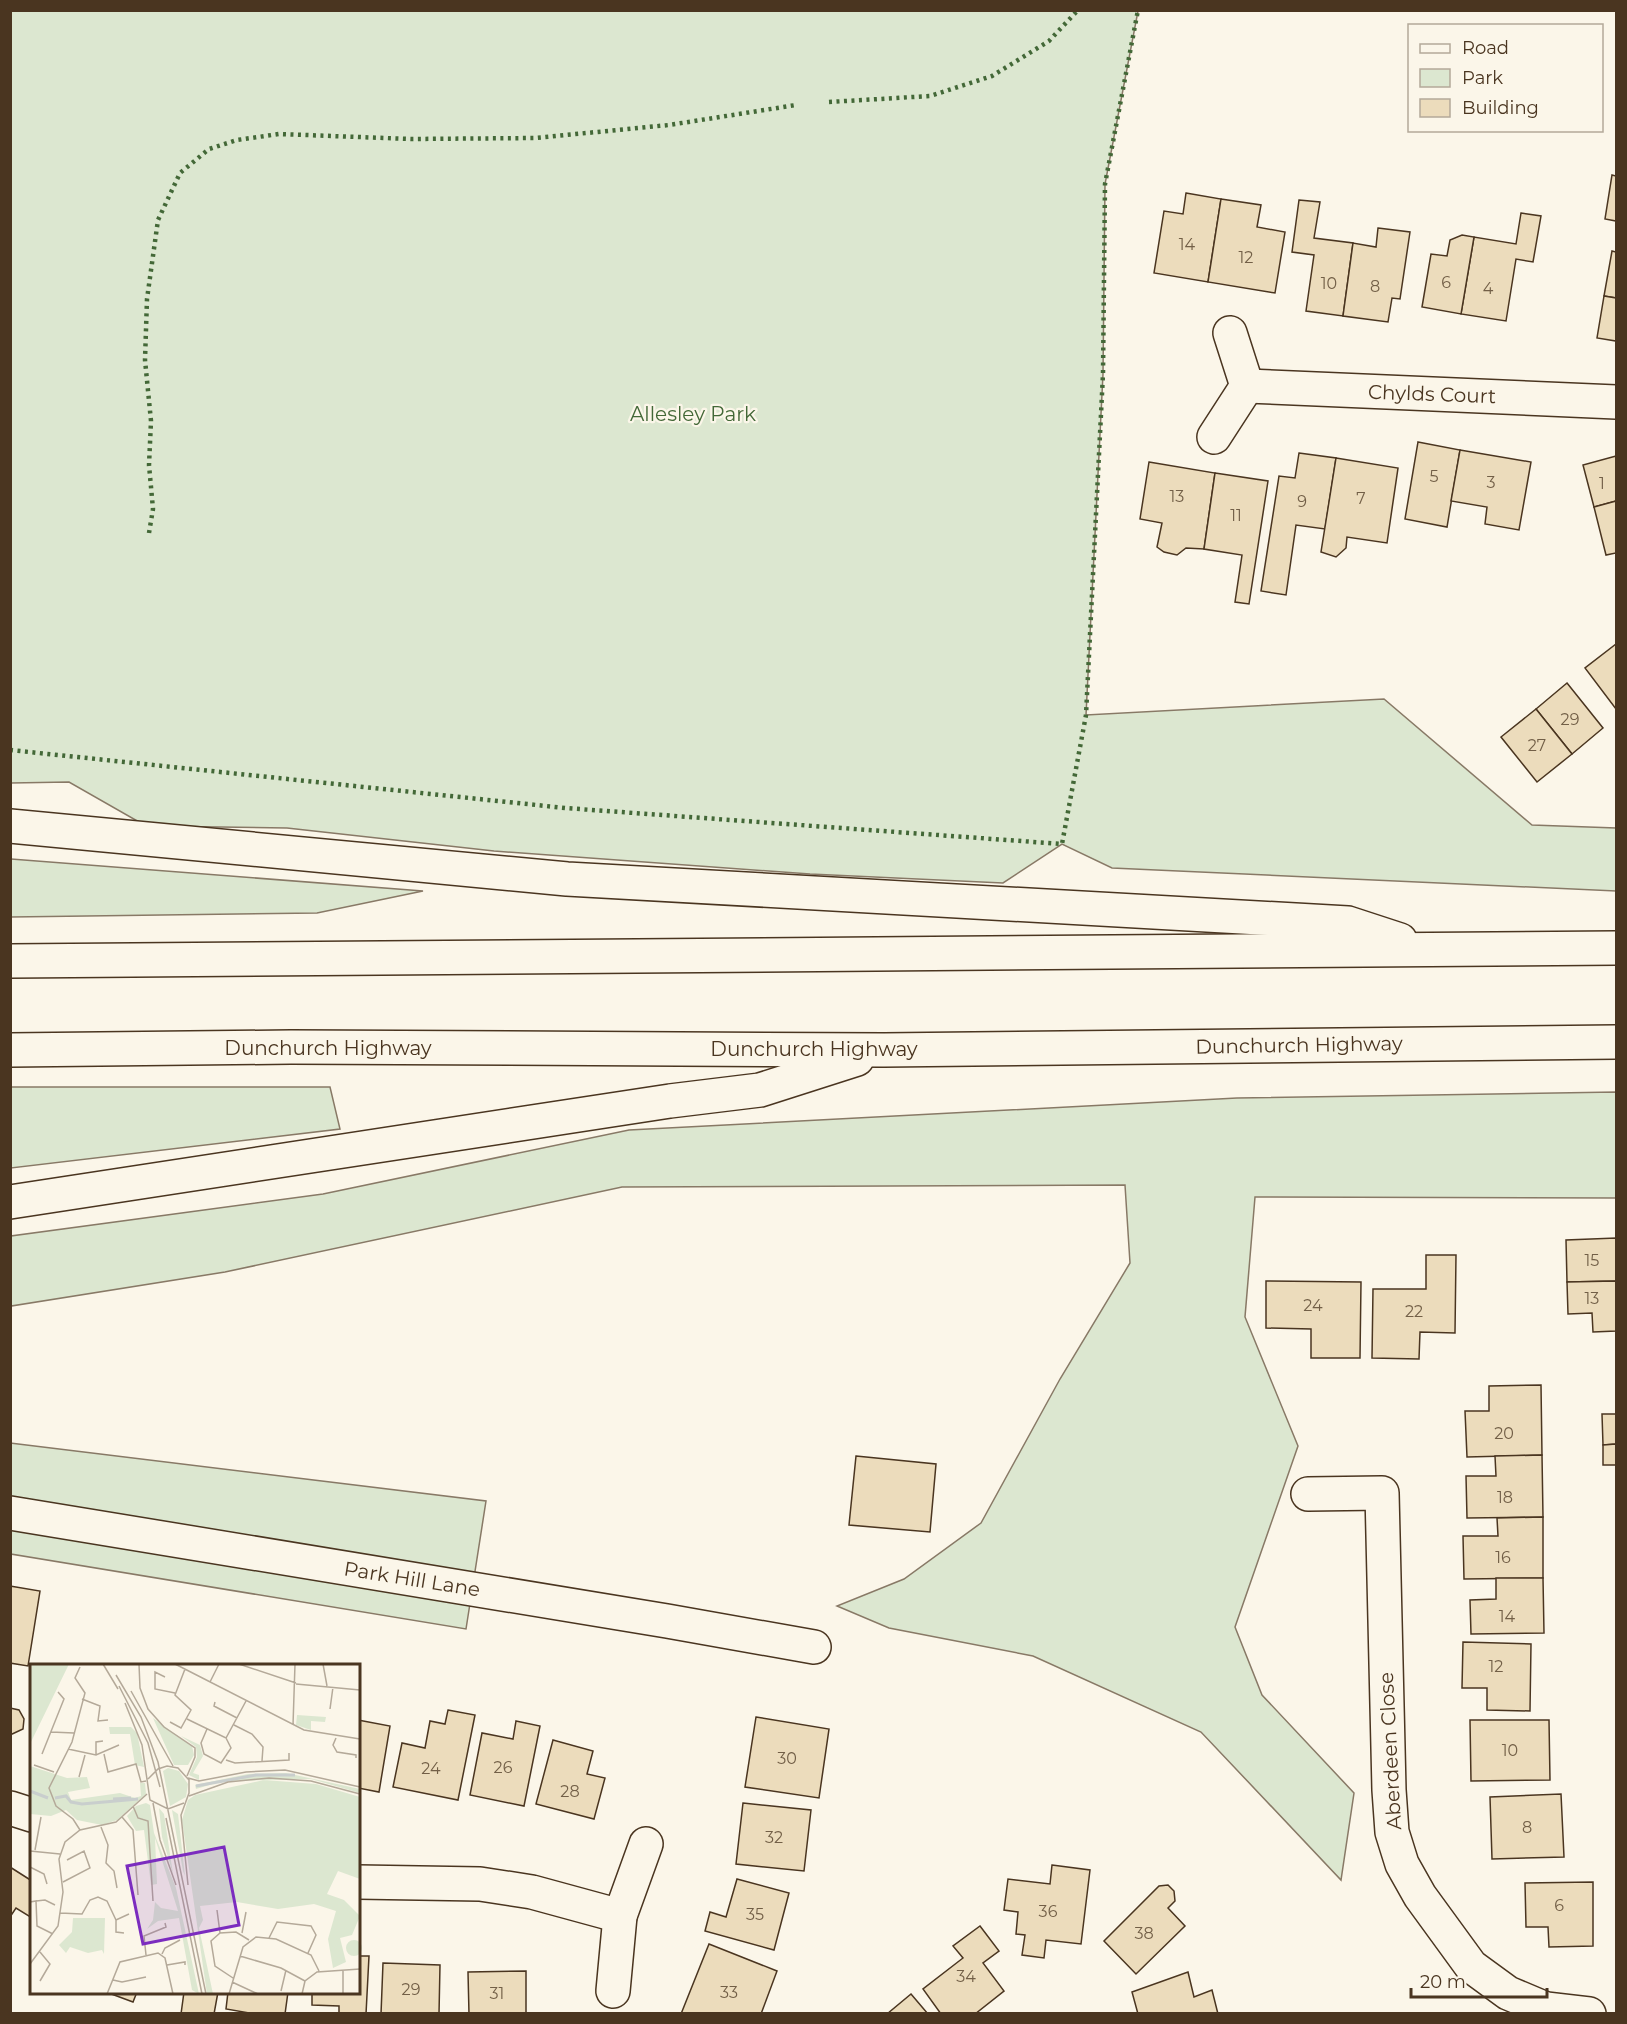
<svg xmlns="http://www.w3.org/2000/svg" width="1627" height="2024" viewBox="0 0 1627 2024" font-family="Montserrat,sans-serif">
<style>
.green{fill:#dce7d0;stroke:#887966;stroke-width:1.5}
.building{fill:#ecdcbc;stroke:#4a3520;stroke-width:1.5}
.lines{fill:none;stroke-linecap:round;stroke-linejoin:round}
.street-casing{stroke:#4a3520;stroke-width:36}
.highway-casing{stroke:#4a3520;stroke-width:36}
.street{stroke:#fbf6e9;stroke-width:33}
.highway{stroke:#fbf6e9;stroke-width:33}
.hedge{stroke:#436837;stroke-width:4.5;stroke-dasharray:3 4.5;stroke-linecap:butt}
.labels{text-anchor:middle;stroke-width:4.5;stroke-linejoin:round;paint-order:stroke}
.number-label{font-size:16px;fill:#725f47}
.street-label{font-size:20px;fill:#4a3520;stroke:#fbf6e9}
.park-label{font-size:20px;fill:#436837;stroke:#fbf6e9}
.inset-river{fill:none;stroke:#c9cecd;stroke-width:3}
.inset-road{fill:none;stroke:#b4a999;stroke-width:1.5}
.view{fill:#7b2cbf;fill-opacity:0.15;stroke:#7b2cbf;stroke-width:3}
.inset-edge{fill:none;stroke:#4a3520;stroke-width:3}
</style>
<rect width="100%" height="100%" fill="#fbf6e9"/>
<!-- green -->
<g class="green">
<path d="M10 11H1138L1105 184 1103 374 1086 715 1384 699 1532 825 1616 828V891L1112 868 1062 844 1003 883 810 874 494 851 287 828 146 826 69 782 11 783Z"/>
<path d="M10 859H11L423 891 317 913 11 917Z"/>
<path d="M10 1087H330L340 1129 11 1168Z"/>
<path d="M1616 1092V1198L1255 1197 1245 1317 1298 1446 1235 1627 1262 1695 1354 1793 1341 1880 1201 1732 1033 1656 889 1628 837 1606 904 1579 981 1523 1060 1379 1130 1263 1125 1185 622 1187 225 1272 11 1306V1236L323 1194 629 1130 1237 1098Z"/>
<path d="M10 1443 486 1501 466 1629 11 1554Z"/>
</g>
<!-- building -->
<g class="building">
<path d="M1612 175 1616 176V221L1605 219Z"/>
<path d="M1186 193 1221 199 1208 282 1154 273 1164 211 1183 214Z"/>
<path d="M1221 199 1261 205 1257 227 1285 232 1275 293 1208 282Z"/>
<path d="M1299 200 1320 202 1314 238 1353 243 1343 316 1306 311 1314 255 1292 252Z"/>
<path d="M1521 213 1541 216 1533 262 1516 259 1506 321 1461 314 1474 237 1516 244Z"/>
<path d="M1378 228 1410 232 1400 299 1392 298 1388 322 1343 316 1353 243 1376 247Z"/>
<path d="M1462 235 1474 237 1461 314 1422 307 1431 254 1447 256 1450 240Z"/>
<path d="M1612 251 1616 252V298L1604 296Z"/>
<path d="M1604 296 1616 298V341L1597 338Z"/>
<path d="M1418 442 1460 450 1447 527 1405 519Z"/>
<path d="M1460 450 1531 462 1519 530 1485 524 1487 507 1451 501Z"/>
<path d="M1299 453 1336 458 1325 529 1296 525 1286 595 1261 591 1279 476 1295 478Z"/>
<path d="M1616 456V501L1594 507 1583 465Z"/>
<path d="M1336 458 1398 468 1387 543 1347 537 1346 548 1336 557 1321 552Z"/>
<path d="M1149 462 1215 473 1204 549 1186 548 1177 555 1164 552 1157 547 1162 523 1140 519Z"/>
<path d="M1215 473 1268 481 1249 604 1235 602 1242 555 1204 549Z"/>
<path d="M1616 501V553L1606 555 1594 507Z"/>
<path d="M1616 644V709L1585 668Z"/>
<path d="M1567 683 1603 728 1572 754 1536 709Z"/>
<path d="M1536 709 1572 754 1537 782 1501 737Z"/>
<path d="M1616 1238V1281L1567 1282 1566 1240Z"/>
<path d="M1426 1255H1456L1455 1333 1420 1332 1419 1359 1372 1358 1373 1289H1426Z"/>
<path d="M1266 1281 1361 1282 1360 1358H1311V1329L1266 1328Z"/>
<path d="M1616 1281V1331L1593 1332 1592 1313 1568 1314 1567 1282Z"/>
<path d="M1541 1385 1542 1455 1467 1457 1465 1411H1489V1386Z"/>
<path d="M1602 1414H1616V1444L1603 1445Z"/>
<path d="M1616 1444V1465H1603V1445Z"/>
<path d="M1542 1455 1543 1517 1467 1518 1466 1476H1496L1495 1456Z"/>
<path d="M856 1456 936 1464 930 1532 849 1525Z"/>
<path d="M1543 1517V1578L1464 1579 1463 1536H1498L1497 1518Z"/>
<path d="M1496 1578H1543L1544 1633 1471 1634 1470 1600 1496 1599Z"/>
<path d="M10 1586 40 1591 28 1666 10 1663Z"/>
<path d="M1463 1642 1531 1644 1530 1711 1487 1710V1688H1462Z"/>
<path d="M10 1708 19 1710 24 1719 23 1729 10 1735Z"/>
<path d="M448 1710 475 1715 458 1800 393 1787 402 1743 425 1748 430 1721 445 1724Z"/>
<path d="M756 1717 829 1729 819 1798 745 1787Z"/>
<path d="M358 1720 390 1726 379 1792 358 1788Z"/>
<path d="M1470 1720H1549L1550 1780 1471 1781Z"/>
<path d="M516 1721 540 1726 524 1806 470 1795 482 1733 513 1739Z"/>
<path d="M553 1740 593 1751 587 1774 605 1778 594 1819 536 1804Z"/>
<path d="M1561 1794 1564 1857 1492 1859 1490 1797Z"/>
<path d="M743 1803 811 1810 804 1871 736 1864Z"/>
<path d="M1052 1865 1090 1870 1081 1944 1046 1940 1044 1958 1022 1955 1025 1935 1016 1934 1018 1912 1004 1910 1008 1879 1050 1884Z"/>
<path d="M10 1867 32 1881V1918L16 1908 10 1917Z"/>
<path d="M737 1879 789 1893 774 1950 705 1931 710 1912 726 1917Z"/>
<path d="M1593 1882V1946L1549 1947 1548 1927H1526L1525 1883Z"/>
<path d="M1168 1885 1174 1891 1175 1901 1168 1908 1185 1926 1136 1974 1104 1941 1159 1886Z"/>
<path d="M980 1926 999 1951 983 1963 1004 1991 975 2014H941L923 1989 963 1958 953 1946Z"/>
<path d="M709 1944 777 1971 761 2014H681Z"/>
<path d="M358 1956H369L366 2014H339V2006L312 2005V1992H358Z"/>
<path d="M383 1963 440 1965 439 2014H381Z"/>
<path d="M526 1971V2014H469L468 1972Z"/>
<path d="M1188 1972 1194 1997 1212 1990 1218 2014H1138L1132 1992Z"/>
<path d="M106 1992H137L133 2002Z"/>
<path d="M184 1992H218L214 2014H181Z"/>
<path d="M228 1992H288L285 2014H255L226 2009Z"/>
<path d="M911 1994 928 2014H887Z"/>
</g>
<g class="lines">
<!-- street casing -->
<g class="street-casing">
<g id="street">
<path d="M1247 386 1616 402"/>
<path d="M1214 437 1247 386 1230 333"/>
<path d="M1308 1494 1382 1493 1389 1790 1392 1832 1402 1864 1420 1896 1471 1966 1508 1993 1546 2009 1589 2014"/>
<path d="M10 1513 667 1621 814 1647"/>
<path d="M10 1808 32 1815"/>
<path d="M358 1882 480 1884 532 1892 620 1916"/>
<path d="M613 1991 620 1916 646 1844"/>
</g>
</g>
<!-- highway casing -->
<g class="highway-casing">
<g id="highway">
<path d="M10 826 567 879 1348 923 1400 940"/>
<path d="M10 961 1616 948"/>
<path d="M10 1050 291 1047 884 1050 1616 1042"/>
<path d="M10 1202 670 1101 760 1090 857 1059"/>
</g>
</g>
<!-- street -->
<use href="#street" class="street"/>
<!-- highway -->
<use href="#highway" class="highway"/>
<!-- hedge -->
<g class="hedge">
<path d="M829 102 930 96 992 76 1049 41 1078 10"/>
<path d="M149 533 153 509 149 465 151 421 145 360 147 299 158 220 180 173 209 149 237 140 279 134 411 139 535 138 669 125 796 105"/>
<path d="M10 750 565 808 1062 844 1086 715 1103 374 1105 184 1138 10"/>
</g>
</g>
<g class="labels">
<!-- number labels -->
<g class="number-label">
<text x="1187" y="250">14</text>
<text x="1246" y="263">12</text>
<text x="1446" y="288">6</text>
<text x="1329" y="289">10</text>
<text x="1375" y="292">8</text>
<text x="1488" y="294">4</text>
<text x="1434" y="482">5</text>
<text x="1491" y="488">3</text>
<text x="1602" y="489">1</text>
<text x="1177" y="502">13</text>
<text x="1361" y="504">7</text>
<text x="1302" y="507">9</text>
<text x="1236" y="521">11</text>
<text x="1570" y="725">29</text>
<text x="1537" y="751">27</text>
<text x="1592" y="1266">15</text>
<text x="1592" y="1304">13</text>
<text x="1313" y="1311">24</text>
<text x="1414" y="1317">22</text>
<text x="1504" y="1439">20</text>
<text x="1505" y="1503">18</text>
<text x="1503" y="1563">16</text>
<text x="1507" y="1622">14</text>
<text x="1496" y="1672">12</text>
<text x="1510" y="1756">10</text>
<text x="787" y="1764">30</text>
<text x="503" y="1773">26</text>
<text x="431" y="1774">24</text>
<text x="570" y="1797">28</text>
<text x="1527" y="1833">8</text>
<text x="774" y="1843">32</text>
<text x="1559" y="1911">6</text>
<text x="1048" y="1917">36</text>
<text x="755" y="1920">35</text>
<text x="1144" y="1939">38</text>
<text x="966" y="1982">34</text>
<text x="411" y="1995">29</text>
<text x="729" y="1998">33</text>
<text x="497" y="1999">31</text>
</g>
<!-- street labels -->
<g class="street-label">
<text transform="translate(1432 394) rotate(2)" y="7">Chylds Court</text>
<text transform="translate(1299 1045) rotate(-1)" y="7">Dunchurch Highway</text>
<text x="328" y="1055">Dunchurch Highway</text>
<text x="814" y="1056">Dunchurch Highway</text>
<text transform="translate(412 1579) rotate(9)" y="7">Park Hill Lane</text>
<text transform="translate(1390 1751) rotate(-93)" y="7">Aberdeen Close</text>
</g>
<!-- park labels -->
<g class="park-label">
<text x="693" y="421">Allesley Park</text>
</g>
</g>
<!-- overview -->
<g transform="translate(30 1664)">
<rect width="330" height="330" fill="#fbf6e9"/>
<path d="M0 0H39L0 80ZM267 51 296 53 295 58 281 57V66L266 61ZM123 54 162 82 164 91 158 101H144ZM79 63H101L107 69 114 103 105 101 100 70H80ZM151 72 170 81 173 92 163 109 169 111V116L159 111 167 93 166 83ZM0 102 37 114 57 113 60 124 38 128 41 136 90 129 105 134 111 132 110 119H115L116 130 87 156 72 161 47 156 36 146 21 152 0 150ZM138 104 149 107 158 120 156 133 140 142 133 107ZM256 109 330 125V129L281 115 193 117 166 125 165 121 218 110ZM234 116 286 120 330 133V215L308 207 297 230 314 236 330 252 322 271 310 274 316 298 303 304 298 275 306 247 284 240 248 245 207 238 170 242 173 256 169 264 183 330H177L152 156 158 136 165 131ZM116 139 120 141 124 169 146 224 169 330 162 326 149 254 128 257 117 265 123 256 125 238 131 244 148 247 125 174 127 220 121 221 114 166 106 167 97 152 106 142ZM129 144 134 150 143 210 132 173ZM142 146 148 150 155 212 153 207ZM43 254H75L74 290 72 286 58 289 40 283 36 289 29 281 42 268ZM316 284a8 8 0 1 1 16 0a8 8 0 1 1-16 0Z" fill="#dce7d0"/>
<path class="inset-river" d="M166 122 226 111H265M0 127 18 134M25 134 36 132 41 138 52 140 108 135M83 135 101 134"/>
<path class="inset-road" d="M73 0 88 25M109 0 110 24 118 45 134 63 165 84V93L157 112M145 0 274 66 330 75M209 0 266 19M293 0 297 22M86 11 111 53 128 98 176 330M135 13 125 8V25L145 29M180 18 189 0M266 20 330 26M89 22 118 79 130 123M101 27 143 102M52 35 70 42 68 57 78 56M185 38 184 42 207 54M95 39 112 81 120 136 138 145 154 139M300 45 303 23M157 55 196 74 216 37M140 58 151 64 161 46 145 31 155 5M204 61 222 70 233 83 232 97M263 61 265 0M177 65 171 79 174 90 191 99 201 84 196 74M21 68 44 69M306 74 303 81 307 88 326 91V94M38 85 66 91 89 81M12 90 34 35 28 28M74 90 78 108 106 100 111 118 116 117M66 91V78L73 77M196 96 205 99 259 96V89M4 101 24 108M49 113 55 91M158 114 169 117 216 108 255 106 330 123M118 115 128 105 137 102 148 104 159 116V129L151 151 158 221M159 132 198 118 239 114 281 117 330 130M123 139 130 176 146 221M103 142 108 154 118 157 123 237M92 153 103 166 108 231M136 154 172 330M71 163 78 181 76 199 84 207 87 224M50 166 43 155 26 142 19 124 42 78 55 29 45 14 50 3M5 186 11 153M0 187 30 190M0 203 14 210 17 220M33 218 60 204 54 187 37 196M6 237 15 236 25 241M0 238 6 237 7 262 23 270M187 246 190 269M30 249 52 250 60 236 68 233 77 237 86 256 99 250M86 256V268L94 269M212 269 216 248M239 274 247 258 281 262 286 271 278 289M132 290 135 284 150 276M116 291 114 272 136 263 135 259M210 292 251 304 275 317M0 300 28 262 33 228 29 195 35 178 50 166 86 158 117 130M137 301 155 298V301M313 306V330M203 314 185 302 181 277 190 269 206 268 219 276M83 316 92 318 116 313M10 317 20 300 10 288M202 318 228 330M251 327 256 306M77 330 90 298 128 289 135 294 143 330M199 330 213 283 226 273 246 275 281 291 289 307M272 330 275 317 287 308 330 305"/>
<path class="view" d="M194 183 209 261 113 280 97 202Z"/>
<rect width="330" height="330" class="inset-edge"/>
</g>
<!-- border -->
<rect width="1627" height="2024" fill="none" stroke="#4a3520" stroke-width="24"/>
<!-- legend -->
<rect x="1408" y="24" width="195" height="108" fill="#fbf6e9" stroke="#b4a999" stroke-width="1.5"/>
<rect x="1420" y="44" width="30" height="9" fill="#fbf6e9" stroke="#b4a999" stroke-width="1.5"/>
<text x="1462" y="54" font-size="18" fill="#4a3520">Road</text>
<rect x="1420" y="69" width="30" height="18" fill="#dce7d0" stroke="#b4a999" stroke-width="1.5"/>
<text x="1462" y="84" font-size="18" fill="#4a3520">Park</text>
<rect x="1420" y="99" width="30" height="18" fill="#ecdcbc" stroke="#b4a999" stroke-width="1.5"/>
<text x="1462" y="114" font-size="18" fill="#4a3520">Building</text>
<!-- scale -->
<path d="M1411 1988v9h136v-9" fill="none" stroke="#4a3520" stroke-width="3"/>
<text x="1420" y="1988" font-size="18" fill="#4a3520" stroke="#fbf6e9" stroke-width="4.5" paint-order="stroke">20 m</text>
</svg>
